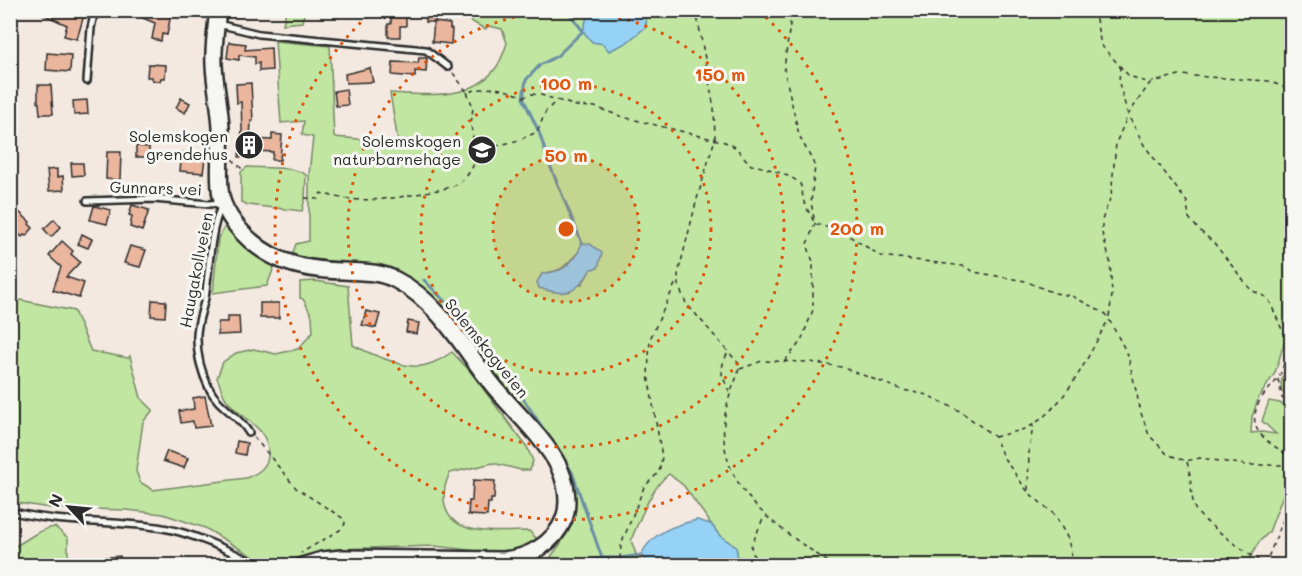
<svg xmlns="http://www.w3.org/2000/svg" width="1302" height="576" viewBox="0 0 1302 576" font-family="Mali,sans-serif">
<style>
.green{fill:#c0e6a1;stroke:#768866;stroke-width:1.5;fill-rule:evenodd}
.water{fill:#95d2f6;stroke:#6b8fa5;stroke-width:1.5}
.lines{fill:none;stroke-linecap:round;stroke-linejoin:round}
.stream{stroke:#6b8fa5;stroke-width:3}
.building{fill:#ebb69e;stroke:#2b2b2b;stroke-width:1.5}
.lane-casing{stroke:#2b2b2b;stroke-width:10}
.secondary-casing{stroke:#2b2b2b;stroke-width:20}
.path{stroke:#2b2b2b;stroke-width:1.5;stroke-dasharray:4.5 4.5;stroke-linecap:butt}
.lane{stroke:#f6f6f2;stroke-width:5}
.secondary{stroke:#f6f6f2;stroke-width:15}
.ring{fill:none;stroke:#df570e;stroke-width:3;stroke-dasharray:3 6}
.labels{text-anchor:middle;stroke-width:6;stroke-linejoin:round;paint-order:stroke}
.poi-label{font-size:16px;fill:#2b2b2b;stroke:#f6f6f2;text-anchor:end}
.street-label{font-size:16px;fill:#2b2b2b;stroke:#f6f6f2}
.centre{fill:#df570e;stroke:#f6f6f2;stroke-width:3}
.ring-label{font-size:18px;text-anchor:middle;font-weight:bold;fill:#df570e;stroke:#f6f6f2;stroke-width:6;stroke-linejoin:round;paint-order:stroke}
</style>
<rect width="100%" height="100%" fill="#f4e9e1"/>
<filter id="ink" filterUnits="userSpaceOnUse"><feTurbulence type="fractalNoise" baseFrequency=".0167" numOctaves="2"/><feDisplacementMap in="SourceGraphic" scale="12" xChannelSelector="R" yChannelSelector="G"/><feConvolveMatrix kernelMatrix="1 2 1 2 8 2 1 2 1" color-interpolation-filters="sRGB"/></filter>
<g filter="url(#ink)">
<!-- green -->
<g class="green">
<path d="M286 11H305L302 22 283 24Z"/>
<path d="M453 11H589L583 32 646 27V11H1291V334L1285 340 1275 373 1258 399 1252 417 1251 433 1262 432 1276 434 1262 421 1269 401 1280 403 1291 410V474L1269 532 1259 542 1250 558 1251 565H739L736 547 719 535 684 486 669 474C652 486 639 521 631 540L637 557 646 565H545L561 543 570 523V485L425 291 296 259 292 255 296 244 309 241V174L313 137 302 135 304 121 281 123 275 41 330 46 334 137 398 142 390 93C425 95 471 101 495 69 501 62 504 51 507 43L502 29 489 26 485 29ZM580 250 591 269 582 284 542 274C557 271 560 271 570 261 573 256 577 255 580 250Z"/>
<path d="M247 167C261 168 296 166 306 175L305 199 302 211 248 205 241 202V172Z"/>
<path d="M227 223 252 249 274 267 267 286 213 293 218 238Z"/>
<path d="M315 281 348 286 353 345C366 352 397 365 412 366 425 368 441 360 452 352L469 370 527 447 533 461 530 470H521L493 463 450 473C445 483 444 489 444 500 447 539 501 531 529 531L536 538 532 545 514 550 485 552 435 546 337 549 283 561 257 559 205 528 163 514 126 510 50 508 11 502 10 298 74 311 91 351 128 358 130 356 141 398 153 410 143 422 136 471 140 482 153 490 246 478C256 474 266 469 268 457 271 426 240 420 226 399 222 393 220 384 217 378L223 362 236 353 254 349 276 354 298 349 313 332 312 316 303 299 300 298V282Z"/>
<path d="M1291 349V399L1282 392 1281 383Z"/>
<path d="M55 527 68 538V565H11V548C26 542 39 528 55 527Z"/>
</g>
<!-- water -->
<g class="water">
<path d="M589 10 646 11V27L626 43 609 51 603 44 592 42 583 31Z"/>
<path d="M582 243 590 244 602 253 598 268 591 269C577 294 566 297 539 288L537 282 542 274C550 272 558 272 564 268 570 264 570 260 576 257Z"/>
<path d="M697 520 711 524 719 535 736 547 739 565H650L641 555C651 533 674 525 697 520Z"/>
</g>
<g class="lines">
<!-- stream -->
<g class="stream">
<path d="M567 10 583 31 557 56 540 65 526 80 523 98 539 132 549 163 582 243"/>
<path d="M424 280 487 344 554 445"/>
<path d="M560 453 572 472 602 558"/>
<path d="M556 566 602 558H620L641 555"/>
</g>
</g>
<!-- building -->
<g class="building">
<path d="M34 10H65L84 15 77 39 64 36 67 25Z"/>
<path d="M151 10H164V13L171 14 167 35 162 34 161 41 152 39 155 23 143 18 146 12 151 14Z"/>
<path d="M426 10 436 11 435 22 450 24V29H452L451 44 432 42 434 22H425Z"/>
<path d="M391 17H406V26H400V37H388V24H391Z"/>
<path d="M229 42 246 44 245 50 271 48 272 70 259 71V63L255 64V57L239 55V60L227 58Z"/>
<path d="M47 53 71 55 70 72 46 70Z"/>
<path d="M419 58H427L426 72 415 71V77L392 75 393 62 418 63Z"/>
<path d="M148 64 166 65 165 78H161L160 81 152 80V77H147Z"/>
<path d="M370 68 373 82 346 83 345 74Z"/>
<path d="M251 83 253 121H251L250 139 272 140V134L282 135 280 160H272L273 152 256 151V158L239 157 242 130 241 102 237 103 236 84Z"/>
<path d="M38 85H51L53 114H40L39 103H38Z"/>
<path d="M346 89 348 105 336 106 334 91Z"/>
<path d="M181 98 190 103 185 113 176 108Z"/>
<path d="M87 100 88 114 74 115 73 101Z"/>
<path d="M136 146 149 147V157H136Z"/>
<path d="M107 152H121L120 180 106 179Z"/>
<path d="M182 152 193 153 192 158 205 159 203 173 180 171Z"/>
<path d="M71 163H83L84 175 72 176Z"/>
<path d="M57 169V177L63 176 64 190 49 191 47 170Z"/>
<path d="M132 205 149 210 142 231 130 227 132 216 129 215Z"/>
<path d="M94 206 111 210 107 224 90 220Z"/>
<path d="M18 211 30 222 29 224 33 228 26 236 24 235 22 237 15 230 10 235V220Z"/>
<path d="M54 219 61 227 51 237 44 229Z"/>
<path d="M82 234 92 239 88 248 78 244Z"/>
<path d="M62 241 73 251 71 254 80 262 66 277 84 283 79 298 53 290 61 267 49 256Z"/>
<path d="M130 246 146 250 140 267 124 263Z"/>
<path d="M152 300 166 301 165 317 151 316Z"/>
<rect x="260" y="303" width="19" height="15"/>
<path d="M366 311 380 314 376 328 362 325Z"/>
<path d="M228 316H239L240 334 218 335V322H228Z"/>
<path d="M408 321 419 323 417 334 406 332Z"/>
<path d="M205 396 211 426 194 428 193 421 181 423 179 411 194 409 193 398Z"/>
<path d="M237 441 247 443 245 455 235 453Z"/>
<path d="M167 451 188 458 184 468 163 461Z"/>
<path d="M473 480 495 481 494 499H491V503H488L487 516 468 515 469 501H472Z"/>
<path d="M120 556 121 566H91L90 559Z"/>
</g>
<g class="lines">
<!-- lane casing -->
<g class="lane-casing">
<g id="lane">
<path d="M199 10 216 15"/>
<path d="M218 24 259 34 426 50 448 67"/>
<path d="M87 81 91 28 95 10"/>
<path d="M87 201 154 199 209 204 221 203"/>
<path d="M221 207C209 234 210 268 205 298 202 312 196 325 197 339 197 355 202 374 209 388 218 407 239 415 249 433"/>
<path d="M10 511C58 524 108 520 157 527 192 532 228 550 260 566"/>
<path d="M237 566 243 558"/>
</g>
</g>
<!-- secondary casing -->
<g class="secondary-casing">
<path id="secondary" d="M218 10C216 28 213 47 214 65 215 86 220 106 221 128 221 150 217 174 221 196 223 206 229 216 235 224 263 260 299 270 343 271 361 272 379 271 396 280 441 303 465 352 496 389 516 413 545 439 559 467 566 483 570 502 564 519 554 544 528 558 503 560L343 558 322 560 302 566"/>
</g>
<!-- path -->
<g class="path">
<path d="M696 10 714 108 715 139 697 199 678 274V285L686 303 739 364C739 376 733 384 730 395 727 404 725 413 724 422 718 494 784 531 834 566"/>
<path d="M1094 10 1101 45 1128 75 1137 79 1150 83 1179 75 1268 81 1292 90"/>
<path d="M1120 66 1119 83 1128 115 1144 145 1187 202 1189 218 1198 229 1214 243 1251 290 1268 298 1288 343"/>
<path d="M453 73 467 92C494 86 499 87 524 97L532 94 541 95 576 106 595 107 623 117 725 142 735 147 751 165C759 165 797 177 800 184 803 189 802 197 804 202 807 210 812 217 815 224L841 231 881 256 963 266 974 272 1025 281 1054 293 1072 296 1106 314 1128 355 1141 413 1149 435 1167 454 1186 461 1200 458 1246 465H1292"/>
<path d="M467 92 473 107 471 125 473 138 480 149"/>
<path d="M232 159 244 171"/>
<path d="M305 198 318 199 321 193C357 205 395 199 431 191 439 190 450 188 458 184 470 176 474 163 481 150L519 140 537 132 546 111 557 100"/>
<path d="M1109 317 1112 295 1110 261 1102 233V220L1111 196 1116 143 1128 115 1150 83"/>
<path d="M1292 338C1283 351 1287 365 1278 378 1273 386 1265 392 1260 400 1243 433 1270 442 1292 458"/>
<path d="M727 354C718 374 722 374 730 393"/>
<path d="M785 361 801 341 813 310V262L807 244 815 224 811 202 815 166 799 135 784 69 791 16 794 10"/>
<path d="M740 369 762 361 811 362 841 367 903 390 927 395 960 411 995 437 1003 457 1028 492 1055 515 1068 539 1074 566"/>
<path d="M1278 379 1282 398 1292 403"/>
<path d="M254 437 296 488 344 519 345 524 340 530 301 553"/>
<path d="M995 437C1007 433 1024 431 1034 424 1069 400 1087 358 1107 322"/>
<path d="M1187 462C1192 477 1190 494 1195 509 1198 519 1252 556 1265 565"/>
<path d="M1028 490 1029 452 1033 426"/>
<path d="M1265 565 1292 498"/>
<path d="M283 566 289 561"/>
<path d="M626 566 620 558 621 545 644 487 659 472 662 457 648 375 650 339 677 280"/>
<path d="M757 566 751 547 764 516"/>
</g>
<!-- lane -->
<use href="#lane" class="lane"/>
<!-- secondary -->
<use href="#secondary" class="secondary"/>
</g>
</g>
<!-- distance rings -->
<circle cx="566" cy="229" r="73" fill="#df570e" fill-opacity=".12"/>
<g class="ring">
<circle cx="566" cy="229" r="73"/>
<circle cx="566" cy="229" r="145"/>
<circle cx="566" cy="229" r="218"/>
<path d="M759 11A291 291 0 1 1 373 11"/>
</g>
<!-- icons -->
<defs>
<g id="building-disc" transform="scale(1.5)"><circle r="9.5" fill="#2b2b2b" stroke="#f6f6f2"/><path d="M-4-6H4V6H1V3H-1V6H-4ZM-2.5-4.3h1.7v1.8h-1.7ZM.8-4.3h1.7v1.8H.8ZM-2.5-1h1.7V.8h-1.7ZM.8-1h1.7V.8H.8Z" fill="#fff"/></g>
<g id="school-disc" transform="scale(1.5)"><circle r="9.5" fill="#2b2b2b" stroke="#f6f6f2"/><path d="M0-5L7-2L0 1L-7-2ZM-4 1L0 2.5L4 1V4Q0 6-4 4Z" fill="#fff"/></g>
</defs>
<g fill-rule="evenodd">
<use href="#building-disc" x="249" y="145"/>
<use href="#school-disc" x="482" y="150"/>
</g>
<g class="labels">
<!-- poi labels -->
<g class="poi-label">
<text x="228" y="142">Solemskogen<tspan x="228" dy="18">grendehus</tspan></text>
<text x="461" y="147">Solemskogen<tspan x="461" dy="18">naturbarnehage</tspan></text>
</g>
<!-- street labels -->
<g class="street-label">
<text transform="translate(156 188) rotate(2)" y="6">Gunnars vei</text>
<text transform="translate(196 270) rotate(-79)" y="6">Haugakollveien</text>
<text transform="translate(487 348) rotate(51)" y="6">Solemskogveien</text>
</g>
</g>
<circle cx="566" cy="229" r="9" class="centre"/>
<g class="ring-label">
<text x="720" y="81">150 m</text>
<text x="566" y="90">100 m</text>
<text x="566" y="162">50 m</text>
<text x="857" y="235">200 m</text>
</g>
<!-- margin -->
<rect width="1302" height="576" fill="none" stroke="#f6f6f2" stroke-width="36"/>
<rect x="18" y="18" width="1266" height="540" fill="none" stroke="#2b2b2b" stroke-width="2" filter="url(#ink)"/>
<!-- north arrow -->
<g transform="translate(69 507) rotate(296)" stroke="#f6f6f2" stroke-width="4.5" paint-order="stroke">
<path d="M0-4.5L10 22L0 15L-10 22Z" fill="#2b2b2b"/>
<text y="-9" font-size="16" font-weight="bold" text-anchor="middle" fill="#2b2b2b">N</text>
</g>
</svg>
